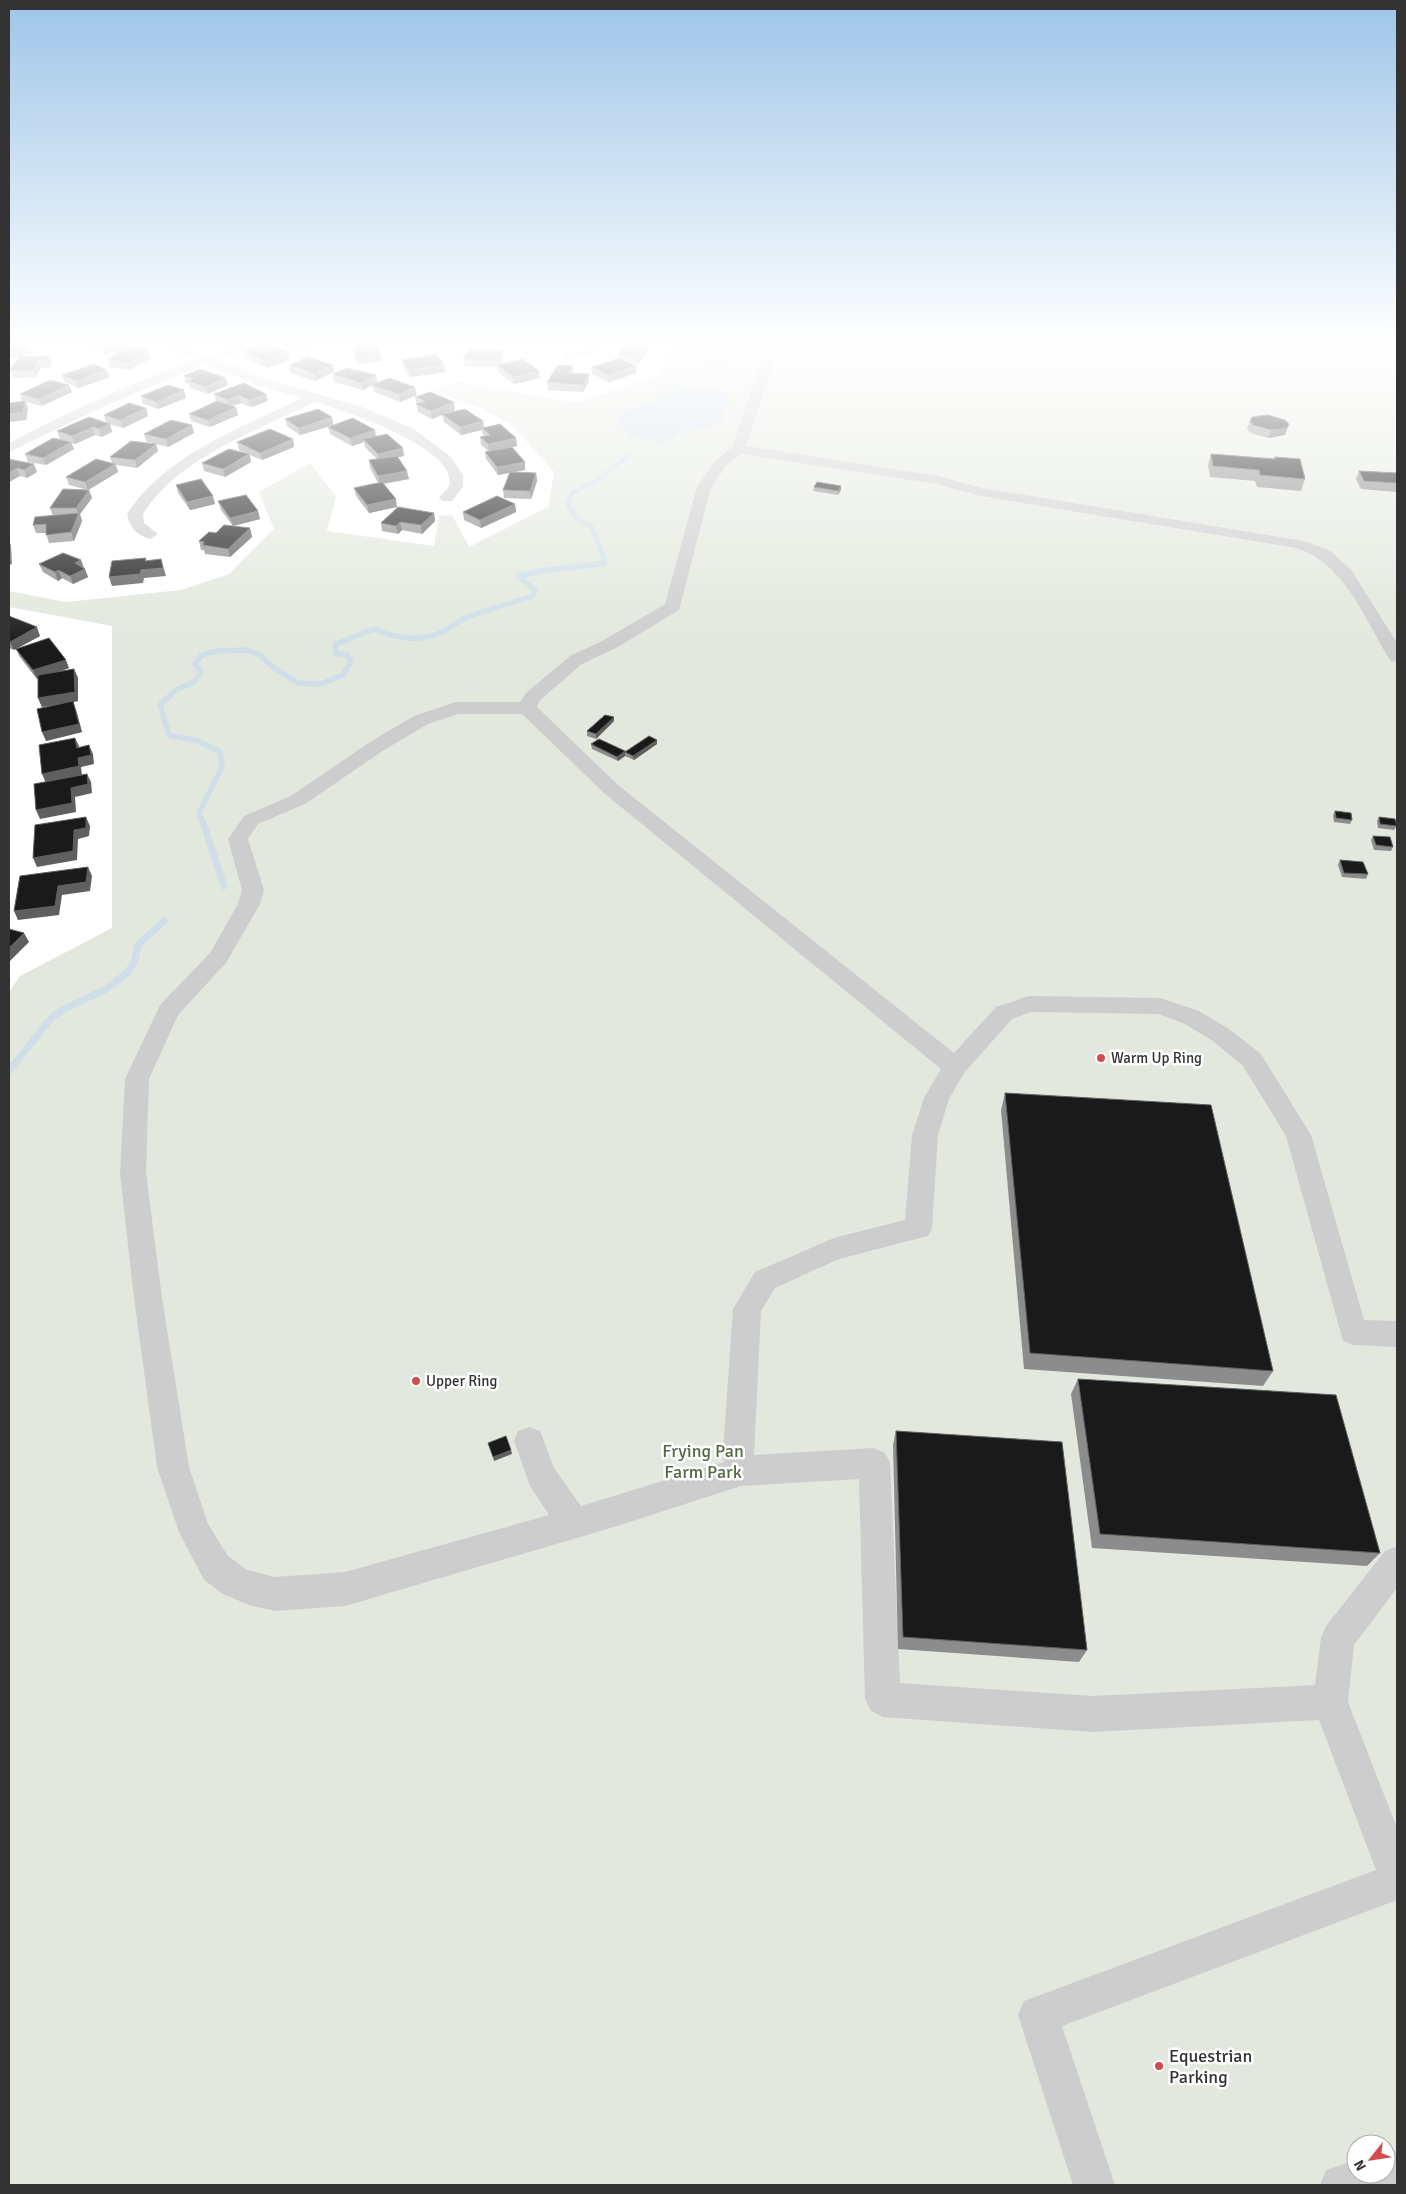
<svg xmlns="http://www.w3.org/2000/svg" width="1406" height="2194" viewBox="0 0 1406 2194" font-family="Signika,sans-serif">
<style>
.green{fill:#e2e8dd;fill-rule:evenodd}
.water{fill:#cfdee8}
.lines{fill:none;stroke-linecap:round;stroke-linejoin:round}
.stream-far2{stroke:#cfdee8;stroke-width:4.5}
.stream-far1{stroke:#cfdee8;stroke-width:5.5}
.stream{stroke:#cfdee8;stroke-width:7}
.minor{fill:#cdcdcd;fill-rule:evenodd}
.wall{fill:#8c8c8c}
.shaded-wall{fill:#5f5f5f}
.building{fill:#1a1a1a;stroke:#5f5f5f}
.poi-dot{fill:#d34b4e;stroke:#fff;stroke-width:2}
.labels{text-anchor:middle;stroke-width:5;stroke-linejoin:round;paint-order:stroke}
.poi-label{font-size:15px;fill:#333;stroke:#fff;text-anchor:start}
.near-park-label{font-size:18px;fill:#546a44;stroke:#fff}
.near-poi-label{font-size:18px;fill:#333;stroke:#fff;text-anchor:start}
</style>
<rect width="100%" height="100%" fill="#fff"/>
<!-- green -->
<path class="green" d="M675 340H1397V2185H9V992L20 976 112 928V626L9 607V591L66 602 181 590 229 574 274 529 259 492 310 463 336 496 327 531 434 546 439 516 452 515 469 547 548 507 554 472 512 425 480 408 428 389 459 382 577 403 658 375ZM1356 2144H1386V2174H1356Z"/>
<!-- water -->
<g class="water">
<path d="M696 340H746L745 350 741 352 742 360 737 365C722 368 699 370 686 361L687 352Z"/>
<path d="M679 381 681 382 679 387C699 391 725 380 731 405L723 410V422L702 429 676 431 679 435C666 444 646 439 631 437L617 421C624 403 648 410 659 397V390Z"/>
</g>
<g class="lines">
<!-- stream-far2 -->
<g class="stream-far2">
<path d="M679 381 728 378 732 375 730 366"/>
<path d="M658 444 662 440"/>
<path d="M602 552 591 526 576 518 567 503 572 493 599 479 628 456"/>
</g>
<!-- stream-far1 -->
<path class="stream-far1" d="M203 823 199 813 222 767 220 752 198 741 169 735 160 705 176 690 194 682 201 672 195 664 202 655 217 651 246 650 260 655 273 667 298 683 321 684 343 675 351 661 347 655 335 653 336 644 374 629C397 639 421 643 444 631 452 628 459 620 467 617 489 609 511 603 533 596L535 590 518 576C546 568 576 568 605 563L601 551"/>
<!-- stream -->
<g class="stream">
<path d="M203 822 224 886"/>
<path d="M9 1071 52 1017 64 1009 106 989 128 972 135 960 138 945 164 921"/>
</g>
<!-- minor -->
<g class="minor">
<path d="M149 340H166L206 356 252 340H271L269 343 218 360 267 379 362 407 412 428 450 456 463 475V487L452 501H442L439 498C442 494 447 490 449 486 460 448 342 410 315 402 258 430 177 458 143 514L144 523 158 534 150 539C136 535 130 527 127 514 166 454 240 429 302 398L257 385 206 364 107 405 9 452V443C69 411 131 384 194 360Z"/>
<path d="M596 340H610L591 355 569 360 563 356 565 353 583 349Z"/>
<path d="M769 340H781L746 446 938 476 982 488 1304 541 1331 551 1352 571 1397 643V662L1391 661 1388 657C1364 617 1344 563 1296 548L981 496 937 484 741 454 727 465 711 487 679 610 616 648 582 664 540 700 537 707 618 785 954 1053 996 1007 1029 996 1160 998 1199 1011 1229 1029 1261 1054 1311 1135 1364 1320 1397 1321V1347L1353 1345 1343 1341 1286 1136 1243 1066 1213 1041 1183 1023 1158 1014 1031 1012 1012 1019 964 1073 949 1099 938 1135 932 1228 928 1236 839 1259 775 1288 761 1311 754 1455 874 1448 885 1453 890 1463 900 1683 1093 1696 1315 1685 1321 1638 1326 1626 1385 1551 1397 1546V1588L1354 1645 1348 1702 1397 1828V1900L1062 2026 1115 2185H1073L1018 2015 1024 2001 1376 1870 1319 1720 1093 1732 883 1717 871 1711 865 1699 859 1479 741 1486 614 1527 345 1606 275 1611 249 1605 223 1594 204 1580 179 1532 157 1467 134 1298 120 1173 125 1079 160 1005 210 953 238 904 242 890 228 839 244 816 291 796 370 742 414 716 456 702H520L526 693 570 656 604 640 665 604 697 487 717 459 732 447ZM458 714H522L604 793 941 1069 924 1098 912 1135 905 1220 834 1238 755 1272 733 1309 723 1451 724 1462 581 1506 554 1468 540 1431 529 1427 518 1431 514 1441 530 1486 549 1515 345 1572 275 1577 247 1570 228 1556 208 1524 189 1467 162 1298 146 1173 149 1079 178 1015 226 963 260 904 264 890 248 839 258 824 305 804 384 750 428 724Z"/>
<path d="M1397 2151V2185H1320L1326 2170 1356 2160V2174H1386V2153Z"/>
</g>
</g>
<!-- wall -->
<g class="wall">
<path d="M9 340 32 353 21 357 50 356 52 363 49 368H41L35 377 13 378 10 370 19 357 14 359 9 356Z"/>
<path d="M84 340H116L123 350 105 355 86 345Z"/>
<path d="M282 340H323L324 344 296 352 283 346Z"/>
<path d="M407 340H445V341L415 347Z"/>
<path d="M514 340H542L536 345 514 341Z"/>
<path d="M631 340H655L652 345H649V351L638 364 629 363 636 366V373L609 382 592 374V367L618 358V354L631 342Z"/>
<path d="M352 345 380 354 382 361 357 364 354 353Z"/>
<path d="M149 350 151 358 129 370 109 367 107 359Z"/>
<path d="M502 350 503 357 500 364 539 371 540 378 514 384 498 372 497 367 464 366 463 359Z"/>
<path d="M243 351 288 353 289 360 267 368 245 358Z"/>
<path d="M402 360 445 372 410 377 403 367Z"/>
<path d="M289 365 334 372 315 381 290 373Z"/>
<path d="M573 373 589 381 583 392 548 390 547 382Z"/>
<path d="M333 374 376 375 377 383 417 395 400 402 374 392 372 385 363 390 334 382Z"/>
<path d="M62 375 110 377 78 388 65 382Z"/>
<path d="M184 376 228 385 208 394 190 388 189 384 186 383Z"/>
<path d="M72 392 42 406 26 402 28 409 26 420 22 401 20 394Z"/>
<path d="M214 394H266L268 401 251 407 241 403 232 406 236 407 238 415 210 427 191 421 189 414 216 401Z"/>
<path d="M141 396 186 398 158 409 143 404Z"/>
<path d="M415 397 455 410 446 413 483 421 484 427 516 438 517 446 511 447 525 470 514 472 536 473 537 481 531 499 504 498 503 490 509 473 498 475 486 459 485 452 488 451 481 445 480 437 484 436 483 435 482 430 461 435 444 422 442 415 432 419 418 412Z"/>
<path d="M104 415 148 416 123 428 106 423Z"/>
<path d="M285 419 333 425 376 436 404 456 398 457 409 479 384 484 397 507 369 513 356 496 354 488 378 483 370 468 369 460 377 459 365 447 364 442 352 446 330 434 328 427 331 426 300 435 287 426Z"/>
<path d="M1250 421 1289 424 1285 435 1268 438 1251 433 1247 429Z"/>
<path d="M110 424 112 432 101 437 95 435 75 444 71 443 74 449 46 465 28 462 25 454 65 441 60 439 57 431Z"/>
<path d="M194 433 168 447 156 444 158 451 137 468 116 465 118 472 88 490 69 485 66 477 112 463 110 457 153 443 147 442 144 434Z"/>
<path d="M293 439 294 447 262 460 250 455 251 462 225 477 204 471 202 463 248 454 239 450 237 442Z"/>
<path d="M1211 454 1274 459 1275 457 1305 479 1301 491 1257 487 1255 481 1210 477 1208 465Z"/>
<path d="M9 459 37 472 27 478 20 476 9 482Z"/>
<path d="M1359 471 1397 473V492L1361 489 1356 479Z"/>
<path d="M176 485 215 504 190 510 178 493Z"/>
<path d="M841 486V490L838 495 813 491 814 487Z"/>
<path d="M89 490 92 498 80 514 82 521 74 541 49 543 46 533H36L33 525 53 516 50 508Z"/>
<path d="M218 501 260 519 233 526 221 510Z"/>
<path d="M515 504 516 512 481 528 464 520 463 512Z"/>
<path d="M434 513 435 521 422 534 402 530 398 534 382 531 381 523Z"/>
<path d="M250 528 252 537 230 557 205 554 204 550H201L199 541Z"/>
<path d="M81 560 88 577 73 584 62 578 58 581 43 572 39 564Z"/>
<path d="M9 616 40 636 14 650 9 648Z"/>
<path d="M16 649 69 668 59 672 74 669 78 678V701L73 702 76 710 82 732 46 741 55 705 42 707 38 698V678L37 679 20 657Z"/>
<path d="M614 717V721L596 739 587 736V731Z"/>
<path d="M657 740V744L634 760 625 756 618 761 592 749 591 744 625 751Z"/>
<path d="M1335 811 1352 820 1350 824 1334 822 1333 815Z"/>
<path d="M1379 817 1397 826 1394 830 1378 828 1377 821Z"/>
<path d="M1373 836 1393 847 1391 851 1374 850 1371 840Z"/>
<path d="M1340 860 1368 874 1366 879 1342 877 1338 865Z"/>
<path d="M1005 1093 1273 1371 1263 1386 1024 1369 1001 1110Z"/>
<path d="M1078 1379 1380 1553 1367 1566 1092 1548 1071 1394Z"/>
<path d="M896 1431 1087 1650 1079 1662 898 1649 893 1445Z"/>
</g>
<!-- shaded-wall -->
<g class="shaded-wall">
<path d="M73 340H81L74 342Z"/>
<path d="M311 340H323L324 344 296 352 294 345Z"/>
<path d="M334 340H344L334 342Z"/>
<path d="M414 340H445V341L415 347Z"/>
<path d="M535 340H542L536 345Z"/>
<path d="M121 342 123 350 105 355 103 348Z"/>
<path d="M649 344V351L638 364V356Z"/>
<path d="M29 346 32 353 14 359 12 351Z"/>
<path d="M149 350 151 358 129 370 127 363Z"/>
<path d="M502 350 503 357 499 367 498 360Z"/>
<path d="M288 353 289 360 267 368 265 361Z"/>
<path d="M380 354 382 361 357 364 356 357Z"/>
<path d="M50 356 52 363 49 368 47 360Z"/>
<path d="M38 361 41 368 35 377 33 370Z"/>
<path d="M444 364 445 372 410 377 409 370Z"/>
<path d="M333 365 334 372 315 381 314 373Z"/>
<path d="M573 366V374L569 373Z"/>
<path d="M636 366V373L609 382 608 375Z"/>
<path d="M107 370 110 377 78 388 76 381Z"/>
<path d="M539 371 540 378 514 384 513 377Z"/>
<path d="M589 374V381L583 392V385Z"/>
<path d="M376 375 377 383 363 390 361 383Z"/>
<path d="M226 378 228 385 208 394 205 387Z"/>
<path d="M69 385 72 392 42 406 39 399Z"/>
<path d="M415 387 417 395 400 402 399 394Z"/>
<path d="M184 390 186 398 158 409 156 402Z"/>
<path d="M266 394 268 401 251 407 249 400Z"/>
<path d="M239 395 241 403 229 407 227 400Z"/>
<path d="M25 401 28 409 26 420 9 422V414Z"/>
<path d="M454 402 455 410 432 419 431 411Z"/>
<path d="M236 407 238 415 210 427 208 420Z"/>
<path d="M146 408 148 416 123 428 120 420Z"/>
<path d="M332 417 333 425 300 435 299 428Z"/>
<path d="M483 421 484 429 482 428V430L461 435 460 427Z"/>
<path d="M110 424 112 432 101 437 99 429Z"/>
<path d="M1289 424 1285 435 1268 438 1271 430Z"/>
<path d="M192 425 194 433 168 447 166 439Z"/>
<path d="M93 427 95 435 75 444 72 436Z"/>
<path d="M375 430 376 437 363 439 364 442 352 446 350 438Z"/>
<path d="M516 438 517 446 489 452 488 444Z"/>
<path d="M293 439 294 447 262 460 260 453Z"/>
<path d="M71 442 74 449 46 465 43 458Z"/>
<path d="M156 444 158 451 137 468 135 460Z"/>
<path d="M403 448 404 456 380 462 378 454Z"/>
<path d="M249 454 251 462 225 477 223 469Z"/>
<path d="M525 462V470L498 475 497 467Z"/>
<path d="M34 464 37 472 27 478 24 470Z"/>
<path d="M115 464 118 472 88 490 85 482Z"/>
<path d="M17 468 20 476 9 482V473Z"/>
<path d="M407 471 409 479 380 484 378 476Z"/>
<path d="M536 473 537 481 531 499 530 491Z"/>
<path d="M841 486V490L838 495V491Z"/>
<path d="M89 490 92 498 80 514 82 521 74 541 71 532 79 515 76 508Z"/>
<path d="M213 496 215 504 190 510 187 502Z"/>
<path d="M396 499 397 507 369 513 367 505Z"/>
<path d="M515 504 516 512 481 528 480 520Z"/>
<path d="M258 511 260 519 233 526 230 518Z"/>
<path d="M434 513 435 521 422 534 421 525Z"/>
<path d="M400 522 402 530 398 534 396 526Z"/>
<path d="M250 528 252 537 230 557 228 549Z"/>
<path d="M9 541 11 545 12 564 9 565Z"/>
<path d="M161 559 166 576 144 578 143 583 112 586 109 577 141 570Z"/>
<path d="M81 560 84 569 75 563Z"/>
<path d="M85 569 88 577 73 584 70 576Z"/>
<path d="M58 570 62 578 58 581 55 572Z"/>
<path d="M37 627 40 636 14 650 10 642Z"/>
<path d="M66 660 69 668 37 679 33 670Z"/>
<path d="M74 669 78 678V701L73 702 76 710 82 732 46 741 42 732 73 702 42 707 38 698Z"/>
<path d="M614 717V721L596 739V734Z"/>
<path d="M75 738 79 746 80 757 77 748Z"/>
<path d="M657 740V744L634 760 633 756Z"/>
<path d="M89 745 93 754 94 764 81 767 82 775 46 783 42 774Z"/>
<path d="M625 751V756L618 761 617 757Z"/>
<path d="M87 774 91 782 92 793 75 797 76 812 40 819 36 810 71 788Z"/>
<path d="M86 817 90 826 89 836 78 839 77 860 37 867 33 858 74 830Z"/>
<path d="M88 867 92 876 90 891 62 895 59 915 18 920 14 911 58 886Z"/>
<path d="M24 933 29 942 9 962V948Z"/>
<path d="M511 1450 512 1454 494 1461 493 1457Z"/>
</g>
<!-- building -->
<g class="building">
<path d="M9 340H16L29 346 12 351 9 350Z"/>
<path d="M87 340H116L121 342 103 348Z"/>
<path d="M284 340H311L294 345Z"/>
<path d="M628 342 649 344 638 356 618 354Z"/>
<path d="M265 343 288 353 265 361 243 351Z"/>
<path d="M376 343 380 354 356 357 352 345Z"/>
<path d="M129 347 149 350 127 363 107 359Z"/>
<path d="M468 349 502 350 498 360 463 359Z"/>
<path d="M436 354 444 364 409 370 402 360Z"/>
<path d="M50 356 47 360 38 361 33 370H10L19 357Z"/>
<path d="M308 357 333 365 314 373 289 365Z"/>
<path d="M619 358 636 366 608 375 592 367Z"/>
<path d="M523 359 539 371 513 377 497 365Z"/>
<path d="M94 364 107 370 76 381 62 375Z"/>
<path d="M558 365 573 366 569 373 589 374 583 385 547 382Z"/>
<path d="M347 368 376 375 361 383 333 374Z"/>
<path d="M200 369 226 378 205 387 188 381 193 379 184 376Z"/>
<path d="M389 378 415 387 399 394 372 385Z"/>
<path d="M50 380 69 385 39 399 20 394Z"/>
<path d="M244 383 266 394 249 400 239 395 227 400 214 394Z"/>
<path d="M168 385 184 390 156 402 141 396Z"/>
<path d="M430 392 454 402 431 411 416 404 425 401 415 397Z"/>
<path d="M25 401 23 412 9 414V403Z"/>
<path d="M217 401 236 407 208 420 189 414Z"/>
<path d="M129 403 146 408 120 420 104 415Z"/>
<path d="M318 409 332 417 299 428 285 419Z"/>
<path d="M465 409 483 421 460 427 442 414Z"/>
<path d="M1268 415 1285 420 1289 424 1287 428 1271 430 1253 425 1250 421 1252 417Z"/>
<path d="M89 417 110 424 99 429 93 427 72 436 57 431Z"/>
<path d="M353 418 375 430 350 438 328 427Z"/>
<path d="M171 420 192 425 166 439 144 434Z"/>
<path d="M500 424 516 438 488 444 480 437 490 435 482 428Z"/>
<path d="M270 429 293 439 260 453 237 442Z"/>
<path d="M387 434 403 448 378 454 363 439Z"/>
<path d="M53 438 71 442 43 458 25 454Z"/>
<path d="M131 441 156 444 135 460 110 457Z"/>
<path d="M512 447 525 462 497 467 485 452Z"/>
<path d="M229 449 249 454 223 469 202 463Z"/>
<path d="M1211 454 1275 459V457L1300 459 1305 479 1260 475 1259 470 1213 466Z"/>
<path d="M397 456 407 471 378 476 369 460Z"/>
<path d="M9 459 34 464 24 470 17 468 9 473Z"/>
<path d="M96 459 115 464 85 482 66 477Z"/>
<path d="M1359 471 1397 473V483L1364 481Z"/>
<path d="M510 472 536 473 530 491 503 490Z"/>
<path d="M201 479 213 496 187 502 176 485Z"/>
<path d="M382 482 396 499 367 505 354 488Z"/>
<path d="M817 482 841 486 838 491 814 487Z"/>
<path d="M63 489 89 490 76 508H50Z"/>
<path d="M246 495 258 511 230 518 218 501Z"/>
<path d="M497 496 515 504 480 520 463 512Z"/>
<path d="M398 507 434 513 421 525 400 522 396 526 381 523Z"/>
<path d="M79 513 71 532 46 535V524L33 525 35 517Z"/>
<path d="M224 525 250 528 228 549 203 545 204 542 199 541 209 532 216 533Z"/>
<path d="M63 553 81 560 75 563 85 569 70 576 58 570 55 572 39 564Z"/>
<path d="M146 558 145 561 161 559 163 568 141 570 140 574 109 577 112 561Z"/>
<path d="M9 616 37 627 10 642 9 641Z"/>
<path d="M49 638 66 660 33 670 16 649Z"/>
<path d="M74 669 75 692 38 698V675Z"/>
<path d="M73 701 79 724 42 732 37 709Z"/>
<path d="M605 715 614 717 596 734 587 731Z"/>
<path d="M649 736 657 740 633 756 625 752Z"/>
<path d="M75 738 77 748 89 745 91 755 78 758 79 766 42 774 39 745Z"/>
<path d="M599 739 625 751 617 757 591 744Z"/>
<path d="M87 774 88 784 71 788 72 803 36 810 34 784Z"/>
<path d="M1335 811 1351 813 1352 820 1336 818Z"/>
<path d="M86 817V828L74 830 73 851 33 858 35 825Z"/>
<path d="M1379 817 1395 819 1397 826 1380 824Z"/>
<path d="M1373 836 1390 837 1393 847 1376 845Z"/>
<path d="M1340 860 1363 862 1368 874 1344 873Z"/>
<path d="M88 867 86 882 58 886 55 906 14 911 20 876Z"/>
<path d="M9 929 24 933 9 948Z"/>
<path d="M1005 1093 1211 1105 1273 1371 1030 1353Z"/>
<path d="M1078 1379 1336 1395 1380 1553 1100 1534Z"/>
<path d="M896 1431 1062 1442 1087 1650 903 1637Z"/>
<path d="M506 1436 511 1450 493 1457 488 1443Z"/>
</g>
<!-- sky -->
<linearGradient id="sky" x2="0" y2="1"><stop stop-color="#9ec5e8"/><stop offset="0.53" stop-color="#fff"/><stop offset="1" stop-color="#fff" stop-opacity="0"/></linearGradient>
<rect width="1406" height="647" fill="url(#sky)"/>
<!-- markers -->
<g class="poi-dot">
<circle cx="1101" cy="1058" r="5"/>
<circle cx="416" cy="1381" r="5"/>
<circle cx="1159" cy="2066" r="5"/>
</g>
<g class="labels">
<!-- poi labels -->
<g class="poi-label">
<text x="1111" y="1063">Warm Up Ring</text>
<text x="426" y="1386">Upper Ring</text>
</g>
<!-- near-park labels -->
<g class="near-park-label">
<text x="703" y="1457">Frying Pan<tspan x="703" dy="21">Farm Park</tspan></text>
</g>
<!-- near-poi labels -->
<g class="near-poi-label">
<text x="1169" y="2062">Equestrian<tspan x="1169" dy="21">Parking</tspan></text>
</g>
</g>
<!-- border -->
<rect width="1406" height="2194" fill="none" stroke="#333333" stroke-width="20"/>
<!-- north arrow -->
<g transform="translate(1371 2159) rotate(240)"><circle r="24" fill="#ffffff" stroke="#adadad"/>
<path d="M0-4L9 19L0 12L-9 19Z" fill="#d34b4e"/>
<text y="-8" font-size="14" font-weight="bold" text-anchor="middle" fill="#333333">N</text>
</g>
</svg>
